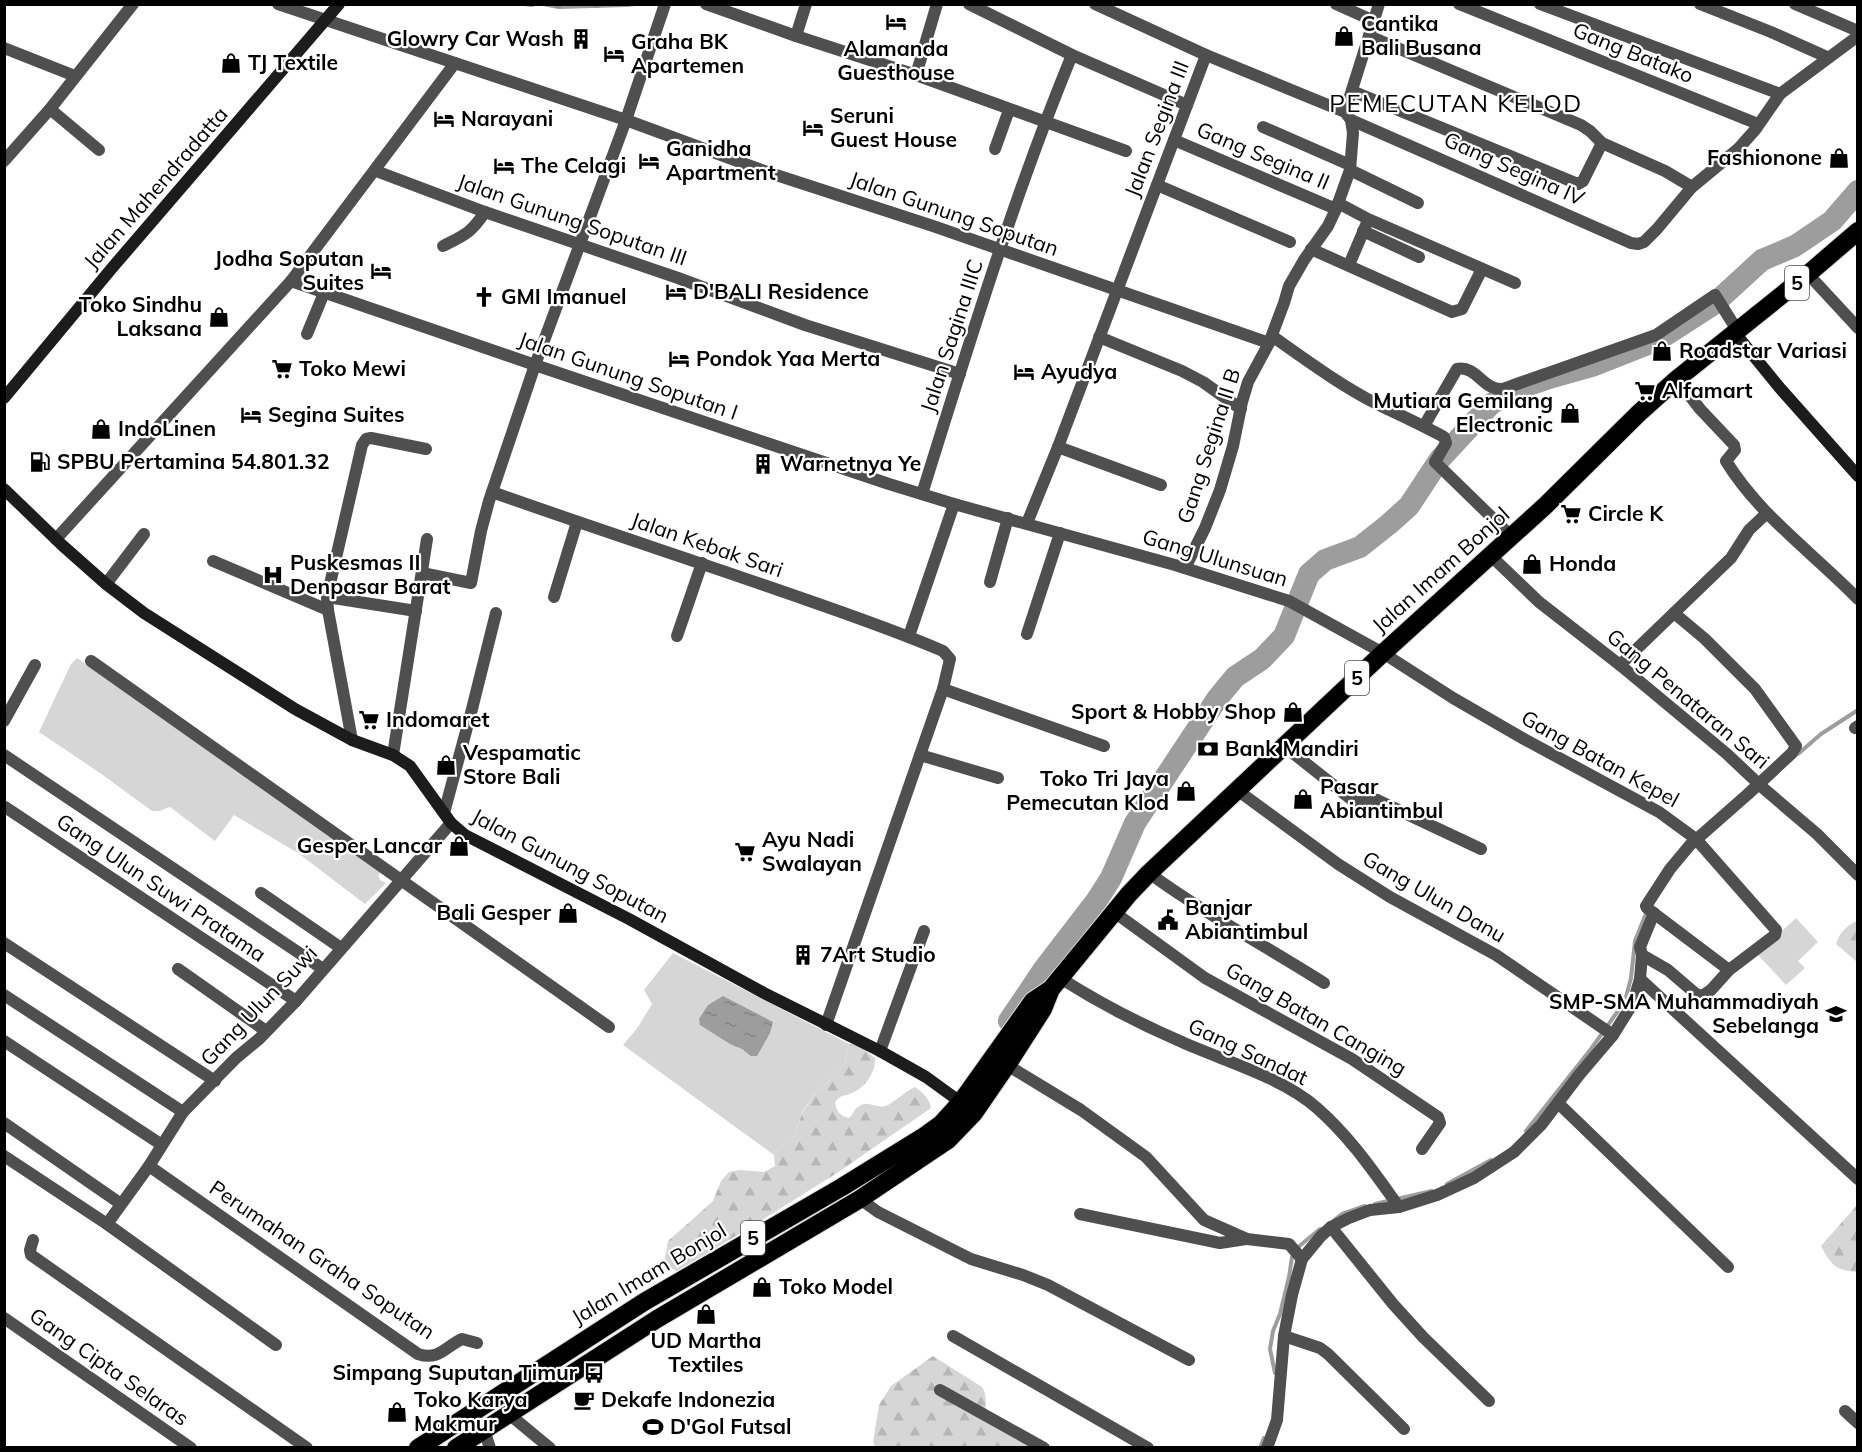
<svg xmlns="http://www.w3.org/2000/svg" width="1862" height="1452" viewBox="0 0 1862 1452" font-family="Mulish,sans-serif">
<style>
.green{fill:#d6d6d6}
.forest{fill:url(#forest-firs)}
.water{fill:url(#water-ripples)}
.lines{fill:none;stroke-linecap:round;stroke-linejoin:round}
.stream{stroke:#9d9d9d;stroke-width:4}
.river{stroke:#9d9d9d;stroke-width:22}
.highway-casing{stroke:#dbdbdb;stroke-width:20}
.street{stroke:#4f4f4f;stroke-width:12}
.secondary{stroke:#1c1c1c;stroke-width:12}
.highway{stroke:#000;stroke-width:18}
.labels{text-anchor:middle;stroke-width:4.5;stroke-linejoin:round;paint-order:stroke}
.shield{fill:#fff;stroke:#4c4c4c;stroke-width:1.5}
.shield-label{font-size:20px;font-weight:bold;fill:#000}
.poi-label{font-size:21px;font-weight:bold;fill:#000;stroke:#fff;text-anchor:start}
.street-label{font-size:21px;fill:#000;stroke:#fff}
.quarter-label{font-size:24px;letter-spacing:1.5px;fill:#000;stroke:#fff}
</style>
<defs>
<pattern id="forest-firs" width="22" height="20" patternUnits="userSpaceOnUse" patternTransform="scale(1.5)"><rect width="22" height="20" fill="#d6d6d6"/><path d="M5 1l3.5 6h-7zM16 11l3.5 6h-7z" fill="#b6b6b6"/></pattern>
<pattern id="water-ripples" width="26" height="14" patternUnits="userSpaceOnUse" patternTransform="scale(1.5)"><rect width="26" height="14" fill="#9d9d9d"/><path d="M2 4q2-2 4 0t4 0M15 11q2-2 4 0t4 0" fill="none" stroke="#858585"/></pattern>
</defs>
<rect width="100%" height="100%" fill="#fff"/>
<!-- green -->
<g class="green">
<path d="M77 658 382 871 378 875 380 880 386 883 365 904 298 853 234 815 215 841 170 807 159 811H152L100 773 39 732 71 664Z"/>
<path d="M1796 918 1818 942 1798 961 1805 968 1786 985 1757 954Z"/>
<path d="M673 953 849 1044 845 1063 827 1083 816 1092 802 1112 795 1135 774 1155 623 1045 638 1027 652 1004 644 990Z"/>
</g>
<!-- forest -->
<g class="forest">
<path d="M1857 921V962L1836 944C1839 933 1847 925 1857 921Z"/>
<path d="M849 1044 860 1046 875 1058C876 1072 865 1088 852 1093 845 1096 840 1095 835 1102 836 1111 840 1116 849 1118 854 1114 853 1110 858 1107 867 1099 876 1109 886 1106 893 1103 906 1091 915 1087 922 1092 930 1099 931 1108L837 1173 751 1227 677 1271 664 1265 668 1241 713 1201 721 1181 729 1172 740 1170 764 1172 775 1166 774 1155 795 1135 802 1113 816 1092 827 1083 845 1063Z"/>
<path d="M1857 1205V1272C1835 1270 1831 1265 1821 1246Z"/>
<path d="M933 1356 982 1387C988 1395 985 1409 985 1419L1033 1447 876 1448 873 1442 879 1405 891 1386Z"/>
</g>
<!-- water -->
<g class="water">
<path d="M515 5H643L627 7 558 9 538 5 532 7Z"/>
<path d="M723 996 773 1022 770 1033 757 1056H751L742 1049 730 1044 700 1025 699 1019 708 1005Z"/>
</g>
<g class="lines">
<!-- stream -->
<g class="stream">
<path d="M1798 754 1821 734 1858 710"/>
<path d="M1526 1131 1591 1049 1625 1001 1631 978 1635 941 1647 911"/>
<path d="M1447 1184 1491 1160"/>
<path d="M1375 1204 1432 1191"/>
<path d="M1334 1220 1342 1214 1365 1206"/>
<path d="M1275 1373 1270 1349 1273 1331 1280 1314 1289 1277 1292 1257 1297 1248 1320 1229"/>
<path d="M1260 1448 1264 1438"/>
</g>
<!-- river -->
<path class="river" d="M1009 1021 1044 969 1097 900 1111 878 1135 823 1217 699 1235 677 1262 659 1284 636 1309 574 1325 560 1360 547 1389 524 1409 506 1440 459 1491 404 1517 389 1546 379 1592 366 1658 340 1714 304 1762 260 1795 246 1832 221 1858 191"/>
<!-- highway casing -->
<g class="highway-casing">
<g id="highway">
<path d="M418 1448 644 1302 842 1187 923 1137 941 1124 961 1102 1033 1001 1051 989 1129 894 1149 873 1383 653 1546 505 1639 413 1677 379 1808 274 1858 231"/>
<path d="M456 1448 657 1319 860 1199 948 1140 974 1113 1007 1065 1043 1009 1051 989"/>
</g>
</g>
<!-- street -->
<g class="street">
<path d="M278 4 626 120 770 173 933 226 1269 343"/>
<path d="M706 4 796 36 916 75 1126 151"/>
<path d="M969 4 1072 55 1187 105"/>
<path d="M1095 4 1206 55 1345 112"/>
<path d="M1336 4 1374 21"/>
<path d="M1459 4 1758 124"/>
<path d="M1700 4 1771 32 1827 57"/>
<path d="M1795 4 1858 31"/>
<path d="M796 36 806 4"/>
<path d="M1369 36 1581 125 1590 131 1602 143 1665 171 1692 187"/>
<path d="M4 48 75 76"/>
<path d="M916 75 937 4"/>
<path d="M1352 91 1578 184 1583 181 1602 143"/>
<path d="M1780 94 1858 36"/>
<path d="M50 109 99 150"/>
<path d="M1351 120 1631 243 1638 244 1644 242 1657 229 1692 187 1738 149 1755 130 1780 94 1540 4"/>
<path d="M1263 127 1350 165"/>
<path d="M1174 140 1336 209"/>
<path d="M995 149 1009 110"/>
<path d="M4 161 50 109 133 4"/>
<path d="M1350 170 1418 203"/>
<path d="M376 171 485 212 678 278 805 325 960 374"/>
<path d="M1157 185 1290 242"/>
<path d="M1338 203 1368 219 1515 283"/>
<path d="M1363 231 1419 257"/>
<path d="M443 246C465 235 471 233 485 212"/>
<path d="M1311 249 1452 312 1462 309 1482 269"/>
<path d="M1349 265 1366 225"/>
<path d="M1808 274 1858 328"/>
<path d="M291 281 535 365 889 484 954 504 1175 565 1289 601 1383 653 1453 698 1524 739 1659 812 1696 839 1776 930 1775 935 1729 970 1711 990 1702 996 1696 994 1668 970 1642 955"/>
<path d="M307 334 324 293"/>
<path d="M1272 336C1306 360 1340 385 1377 404 1400 415 1422 425 1444 437L1446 443 1435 462 1511 536"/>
<path d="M1099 337 1182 371 1203 382 1241 409"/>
<path d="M1677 379 1700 409 1734 445 1735 450 1726 461C1759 515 1813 553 1858 599"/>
<path d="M1424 426 1457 369C1477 365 1483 391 1503 389L1656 335 1715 295 1737 330"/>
<path d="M1058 447 1161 485"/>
<path d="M492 492C596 529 702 563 807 600 853 616 899 632 943 651L950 659 943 689 826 1025"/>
<path d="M922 494C968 347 1013 198 1072 55"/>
<path d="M1027 523 1058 447 1206 55"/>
<path d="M56 539 291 281 455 63"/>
<path d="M1490 555 1539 602 1620 665 1727 754 1763 788 1817 834 1858 875"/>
<path d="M213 561 328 610"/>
<path d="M1185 568 1205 528 1220 490 1233 446 1242 402 1248 382 1269 343 1284 303 1289 286 1304 260 1328 226 1336 209 1350 170 1353 133 1351 120 1345 112 1379 4"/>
<path d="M422 573 471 583 481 531 489 501 535 365 626 120 665 4"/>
<path d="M990 582 1008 518"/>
<path d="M106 584 144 534"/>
<path d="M327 597 416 611"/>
<path d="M554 597 577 522"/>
<path d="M1674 613 1705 639 1755 689 1796 746 1792 753 1748 794 1690 845 1670 869 1646 906 1647 908 1729 970"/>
<path d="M1027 634 1060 533"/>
<path d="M677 636 702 563"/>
<path d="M909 636 954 504"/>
<path d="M91 661 609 1027"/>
<path d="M1620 665 1731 558 1749 530 1767 513"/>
<path d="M943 689 1104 746"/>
<path d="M4 721 35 665"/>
<path d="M1855 728 1858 726"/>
<path d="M352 740 328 610 327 597 362 445 366 439 371 438 426 449"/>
<path d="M1284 746 1356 803 1372 799 1377 800 1481 849"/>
<path d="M4 755 323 969"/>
<path d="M393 755 427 539"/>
<path d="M920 755 998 778"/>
<path d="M1237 790 1338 864 1390 897 1496 955 1613 1035"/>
<path d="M5 807 296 1001"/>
<path d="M444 813 472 709 496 613"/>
<path d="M1149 873C1205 914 1266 946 1324 983"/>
<path d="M261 893 341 948"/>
<path d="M1114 912 1205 978 1352 1059 1438 1117 1440 1123 1422 1149"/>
<path d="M4 943 215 1081"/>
<path d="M178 969 266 1031"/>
<path d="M1060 978C1098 1002 1140 1024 1182 1042 1224 1061 1282 1077 1317 1108 1351 1138 1373 1171 1399 1207"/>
<path d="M1640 979 1642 955 1640 947 1654 913"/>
<path d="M4 995 183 1112"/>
<path d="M4 1041 162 1145"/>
<path d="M880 1051 924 931"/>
<path d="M1007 1065 1081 1110 1146 1157 1204 1220 1247 1239 1289 1244 1302 1259"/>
<path d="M1558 1103 1728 1267"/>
<path d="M4 1123 121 1204"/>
<path d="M4 1156 107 1224 276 1345"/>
<path d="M149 1166 418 1354C439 1361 445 1347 462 1339L477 1343"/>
<path d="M860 1199 878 1212 971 1259 1023 1275 1048 1285 1189 1360"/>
<path d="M1080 1214 1220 1243 1246 1239"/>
<path d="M107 1224 149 1166 183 1112 236 1058 259 1039 296 1001 451 823"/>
<path d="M1331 1227 1393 1304 1423 1337 1489 1401"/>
<path d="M33 1240 30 1250 31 1255 307 1448"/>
<path d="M4 1318 191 1448"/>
<path d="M953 1336 1148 1448"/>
<path d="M1284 1336 1320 1348 1328 1354 1404 1429"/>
<path d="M940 1390 1044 1448"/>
<path d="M1845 1411 1858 1423"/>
<path d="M509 1414 550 1448"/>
<path d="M484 1430 490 1448"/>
<path d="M1267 1448 1277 1420 1284 1336 1292 1295 1302 1259 1321 1236 1331 1227 1349 1218 1370 1210 1399 1207 1437 1195 1474 1178 1514 1152 1541 1125 1579 1075 1613 1035 1633 1003 1640 979 1858 1179"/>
</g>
<!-- secondary -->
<g class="secondary">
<path d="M1735 333 1779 387 1858 476"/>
<path d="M4 398 112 268 339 4"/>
<path d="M4 489 62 545 106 584 144 613 295 709 352 740 393 755 410 766 451 823 465 835 629 919 764 993 880 1051 926 1077 966 1106"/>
</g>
<!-- highway -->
<use href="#highway" class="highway"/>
</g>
<!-- icons -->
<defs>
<g id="hotel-bare" transform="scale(1.62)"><path d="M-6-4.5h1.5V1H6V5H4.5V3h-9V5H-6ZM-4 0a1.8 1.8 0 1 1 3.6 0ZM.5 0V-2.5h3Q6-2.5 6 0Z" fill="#000" stroke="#fff" stroke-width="2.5" paint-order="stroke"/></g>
<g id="shop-bare" transform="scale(1.62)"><path d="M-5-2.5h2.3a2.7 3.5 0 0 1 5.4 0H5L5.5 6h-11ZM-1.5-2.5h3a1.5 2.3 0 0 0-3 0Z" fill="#000" stroke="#fff" stroke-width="2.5" paint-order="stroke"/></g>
<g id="building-bare" transform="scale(1.62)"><path d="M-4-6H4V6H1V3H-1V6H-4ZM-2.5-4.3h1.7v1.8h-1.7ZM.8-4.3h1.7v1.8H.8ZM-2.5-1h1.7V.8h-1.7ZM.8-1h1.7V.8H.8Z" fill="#000" stroke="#fff" stroke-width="2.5" paint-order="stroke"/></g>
<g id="church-bare" transform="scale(1.62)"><path d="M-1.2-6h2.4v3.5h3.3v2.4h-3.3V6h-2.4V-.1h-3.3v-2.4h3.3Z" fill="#000" stroke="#fff" stroke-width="2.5" paint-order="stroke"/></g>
<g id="supermarket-bare" transform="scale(1.62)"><path d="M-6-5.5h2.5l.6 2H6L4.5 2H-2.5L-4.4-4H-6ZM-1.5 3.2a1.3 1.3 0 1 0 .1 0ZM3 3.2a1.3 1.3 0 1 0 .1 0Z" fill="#000" stroke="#fff" stroke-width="2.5" paint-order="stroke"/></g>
<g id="fuel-bare" transform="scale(1.62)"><path d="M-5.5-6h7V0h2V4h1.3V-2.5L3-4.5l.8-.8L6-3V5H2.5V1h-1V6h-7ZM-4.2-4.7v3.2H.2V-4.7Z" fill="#000" stroke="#fff" stroke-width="2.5" paint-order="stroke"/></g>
<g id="hospital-bare" transform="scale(1.62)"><path d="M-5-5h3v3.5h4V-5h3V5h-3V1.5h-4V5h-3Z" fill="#000" stroke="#fff" stroke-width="2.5" paint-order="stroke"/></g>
<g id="bank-bare" transform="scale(1.62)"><path d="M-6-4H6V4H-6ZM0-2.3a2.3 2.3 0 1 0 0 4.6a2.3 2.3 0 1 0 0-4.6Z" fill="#000" stroke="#fff" stroke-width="2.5" paint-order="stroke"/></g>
<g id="civic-bare" transform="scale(1.62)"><path d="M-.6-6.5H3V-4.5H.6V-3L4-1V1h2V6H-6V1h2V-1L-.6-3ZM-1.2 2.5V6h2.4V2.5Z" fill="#000" stroke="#fff" stroke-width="2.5" paint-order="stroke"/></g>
<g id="school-bare" transform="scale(1.62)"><path d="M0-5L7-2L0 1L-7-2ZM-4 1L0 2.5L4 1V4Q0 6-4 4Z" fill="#000" stroke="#fff" stroke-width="2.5" paint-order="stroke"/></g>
<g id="bus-bare" transform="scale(1.62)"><path d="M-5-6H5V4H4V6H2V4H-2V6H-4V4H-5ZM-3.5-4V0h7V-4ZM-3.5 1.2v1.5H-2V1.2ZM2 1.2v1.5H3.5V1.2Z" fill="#000" stroke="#fff" stroke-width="2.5" paint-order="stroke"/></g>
<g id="cafe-bare" transform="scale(1.62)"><path d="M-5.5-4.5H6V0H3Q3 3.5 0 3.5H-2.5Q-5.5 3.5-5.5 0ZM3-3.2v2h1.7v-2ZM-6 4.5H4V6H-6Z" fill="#000" stroke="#fff" stroke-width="2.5" paint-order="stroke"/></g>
<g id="stadium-bare" transform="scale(1.62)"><path d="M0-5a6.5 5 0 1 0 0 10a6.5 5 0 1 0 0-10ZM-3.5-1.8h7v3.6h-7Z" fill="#000" stroke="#fff" stroke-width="2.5" paint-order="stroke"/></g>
</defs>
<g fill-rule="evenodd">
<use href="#hotel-bare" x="896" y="22"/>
<use href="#shop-bare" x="1344" y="36"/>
<use href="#building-bare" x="581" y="39"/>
<use href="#hotel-bare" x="614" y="54"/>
<use href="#shop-bare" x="231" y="63"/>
<use href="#hotel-bare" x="444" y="119"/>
<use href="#hotel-bare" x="813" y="128"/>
<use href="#shop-bare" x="1839" y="158"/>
<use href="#hotel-bare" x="649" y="161"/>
<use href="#hotel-bare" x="504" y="166"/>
<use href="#hotel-bare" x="381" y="271"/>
<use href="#hotel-bare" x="676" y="292"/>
<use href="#church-bare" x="484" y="297"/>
<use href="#shop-bare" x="219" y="317"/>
<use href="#shop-bare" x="1662" y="351"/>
<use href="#hotel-bare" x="679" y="359"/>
<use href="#supermarket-bare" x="282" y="369"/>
<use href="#hotel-bare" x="1024" y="372"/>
<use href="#supermarket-bare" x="1645" y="391"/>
<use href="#shop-bare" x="1570" y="413"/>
<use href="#hotel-bare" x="251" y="415"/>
<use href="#shop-bare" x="101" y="429"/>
<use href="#fuel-bare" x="40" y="462"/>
<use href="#building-bare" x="763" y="464"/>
<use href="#supermarket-bare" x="1571" y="514"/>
<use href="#shop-bare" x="1532" y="564"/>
<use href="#hospital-bare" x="273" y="575"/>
<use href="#shop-bare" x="1293" y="712"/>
<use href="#supermarket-bare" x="369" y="720"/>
<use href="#bank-bare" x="1208" y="749"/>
<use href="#shop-bare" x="446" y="765"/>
<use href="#shop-bare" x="1186" y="791"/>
<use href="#shop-bare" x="1303" y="799"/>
<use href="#shop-bare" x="459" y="846"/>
<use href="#supermarket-bare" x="745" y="852"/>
<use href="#shop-bare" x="568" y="913"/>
<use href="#civic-bare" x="1168" y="920"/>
<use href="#building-bare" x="803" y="955"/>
<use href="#school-bare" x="1836" y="1014"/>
<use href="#shop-bare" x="762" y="1287"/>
<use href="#shop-bare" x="706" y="1314"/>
<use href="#bus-bare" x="594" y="1373"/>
<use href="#cafe-bare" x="584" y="1400"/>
<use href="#shop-bare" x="397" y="1412"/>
<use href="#stadium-bare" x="653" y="1427"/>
</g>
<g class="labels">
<!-- shield labels -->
<g class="shield">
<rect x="1785" y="266" width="24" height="34" rx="4.5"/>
<rect x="1345" y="661" width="24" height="34" rx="4.5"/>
<rect x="741" y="1221" width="24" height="34" rx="4.5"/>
</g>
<g class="shield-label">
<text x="1797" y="290">5</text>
<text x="1357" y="685">5</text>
<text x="753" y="1245">5</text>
</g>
<!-- poi labels -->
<g class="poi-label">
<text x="1361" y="31">Cantika<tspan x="1361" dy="24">Bali Busana</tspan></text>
<text x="564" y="46" text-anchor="end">Glowry Car Wash</text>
<text x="631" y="49">Graha BK<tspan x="631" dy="24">Apartemen</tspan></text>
<text x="896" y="56" text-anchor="middle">Alamanda<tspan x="896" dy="24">Guesthouse</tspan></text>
<text x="248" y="70">TJ Textile</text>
<text x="830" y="123">Seruni<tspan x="830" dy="24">Guest House</tspan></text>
<text x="461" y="126">Narayani</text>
<text x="666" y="156">Ganidha<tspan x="666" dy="24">Apartment</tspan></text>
<text x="1822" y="165" text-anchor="end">Fashionone</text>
<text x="521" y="173">The Celagi</text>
<text x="364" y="266" text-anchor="end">Jodha Soputan<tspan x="364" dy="24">Suites</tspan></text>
<text x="693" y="299">D'BALI Residence</text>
<text x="501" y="304">GMI Imanuel</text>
<text x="202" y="312" text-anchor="end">Toko Sindhu<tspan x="202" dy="24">Laksana</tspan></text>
<text x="1679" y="358">Roadstar Variasi</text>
<text x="696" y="366">Pondok Yaa Merta</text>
<text x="299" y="376">Toko Mewi</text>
<text x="1041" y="379">Ayudya</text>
<text x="1662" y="398">Alfamart</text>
<text x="1553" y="408" text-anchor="end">Mutiara Gemilang<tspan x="1553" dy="24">Electronic</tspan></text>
<text x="268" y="422">Segina Suites</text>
<text x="118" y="436">IndoLinen</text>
<text x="57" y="469">SPBU Pertamina 54.801.32</text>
<text x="780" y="471">Warnetnya Ye</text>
<text x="1588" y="521">Circle K</text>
<text x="290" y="570">Puskesmas II<tspan x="290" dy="24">Denpasar Barat</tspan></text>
<text x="1549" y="571">Honda</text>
<text x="1276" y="719" text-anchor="end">Sport &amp; Hobby Shop</text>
<text x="386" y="727">Indomaret</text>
<text x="1225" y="756">Bank Mandiri</text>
<text x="463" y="760">Vespamatic<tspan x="463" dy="24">Store Bali</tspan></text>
<text x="1169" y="786" text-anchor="end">Toko Tri Jaya<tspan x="1169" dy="24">Pemecutan Klod</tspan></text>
<text x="1320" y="794">Pasar<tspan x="1320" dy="24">Abiantimbul</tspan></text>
<text x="762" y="847">Ayu Nadi<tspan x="762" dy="24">Swalayan</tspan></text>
<text x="442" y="853" text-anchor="end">Gesper Lancar</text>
<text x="1185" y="915">Banjar<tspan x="1185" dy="24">Abiantimbul</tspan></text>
<text x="551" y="920" text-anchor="end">Bali Gesper</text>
<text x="820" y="962">7Art Studio</text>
<text x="1819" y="1009" text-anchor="end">SMP-SMA Muhammadiyah<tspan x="1819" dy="24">Sebelanga</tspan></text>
<text x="779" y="1294">Toko Model</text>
<text x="706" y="1348" text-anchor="middle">UD Martha<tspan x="706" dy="24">Textiles</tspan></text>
<text x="577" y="1380" text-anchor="end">Simpang Suputan Timur</text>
<text x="414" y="1407">Toko Karya<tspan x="414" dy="24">Makmur</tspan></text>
<text x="601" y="1407">Dekafe Indonezia</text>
<text x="670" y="1434">D'Gol Futsal</text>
</g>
<!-- street labels -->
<g class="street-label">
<text transform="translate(1633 53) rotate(22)" y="7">Gang Batako</text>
<text transform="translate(1157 129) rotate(-69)" y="7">Jalan Segina III</text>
<text transform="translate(1263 156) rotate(23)" y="7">Gang Segina II</text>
<text transform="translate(1514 169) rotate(24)" y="7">Gang Segina IV</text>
<text transform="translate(156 188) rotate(-49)" y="7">Jalan Mahendradatta</text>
<text transform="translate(954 214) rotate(19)" y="7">Jalan Gunung Soputan</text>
<text transform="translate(572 220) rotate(19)" y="7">Jalan Gunung Soputan III</text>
<text transform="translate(952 336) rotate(-72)" y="7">Jalan Sagina IIIC</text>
<text transform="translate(628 376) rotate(19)" y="7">Jalan Gunung Soputan I</text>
<text transform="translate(1209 446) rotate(-72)" y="7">Gang Segina II B</text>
<text transform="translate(707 545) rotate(19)" y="7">Jalan Kebak Sari</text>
<text transform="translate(1215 558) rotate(17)" y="7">Gang Ulunsuan</text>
<text transform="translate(1441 570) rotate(-42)" y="7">Jalan Imam Bonjol</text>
<text transform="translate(1688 699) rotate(40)" y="7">Gang Penataran Sari</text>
<text transform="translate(1600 759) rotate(29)" y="7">Gang Batan Kepel</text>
<text transform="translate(570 866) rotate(28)" y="7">Jalan Gunung Soputan</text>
<text transform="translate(161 888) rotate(34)" y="7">Gang Ulun Suwi Pratama</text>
<text transform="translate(1434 897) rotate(30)" y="7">Gang Ulun Danu</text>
<text transform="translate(259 1006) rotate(-46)" y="7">Gang Ulun Suwi</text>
<text transform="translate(1316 1019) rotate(30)" y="7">Gang Batan Canging</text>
<text transform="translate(1248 1052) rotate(25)" y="7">Gang Sandat</text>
<text transform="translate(322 1260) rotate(34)" y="7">Perumahan Graha Soputan</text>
<text transform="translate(649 1274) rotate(-31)" y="7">Jalan Imam Bonjol</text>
<text transform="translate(109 1367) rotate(35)" y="7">Gang Cipta Selaras</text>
</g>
<!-- quarter labels -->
<g class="quarter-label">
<text x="1456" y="112">PEMECUTAN KELOD</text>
</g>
</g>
<!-- border -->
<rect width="1862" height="1452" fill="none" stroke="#000000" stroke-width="12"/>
</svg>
